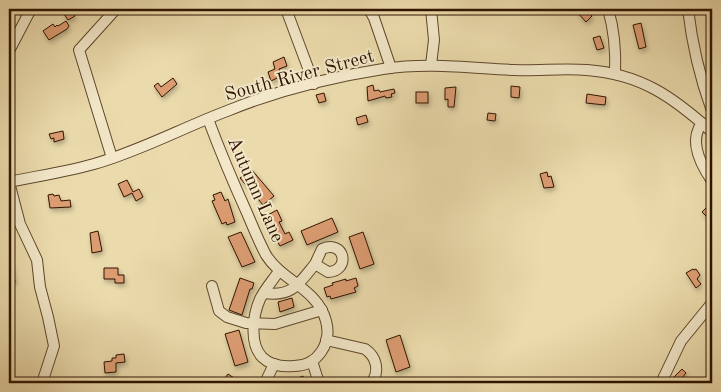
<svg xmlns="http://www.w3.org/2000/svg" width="721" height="392" viewBox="0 0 721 392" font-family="'Old Standard TT',serif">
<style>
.building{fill:#dc9c72;stroke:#301400;filter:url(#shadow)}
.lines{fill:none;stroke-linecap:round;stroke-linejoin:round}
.minor-casing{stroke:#5f462b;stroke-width:12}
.minor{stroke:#f2e8c9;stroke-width:10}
.labels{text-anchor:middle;stroke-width:4;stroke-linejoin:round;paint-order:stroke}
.street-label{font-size:19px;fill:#301400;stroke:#f2e8c9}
</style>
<defs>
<filter id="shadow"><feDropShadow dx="1.5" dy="3" stdDeviation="2.5" flood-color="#0004"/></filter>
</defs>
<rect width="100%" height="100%" fill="#ebdbac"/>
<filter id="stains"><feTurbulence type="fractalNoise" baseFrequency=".004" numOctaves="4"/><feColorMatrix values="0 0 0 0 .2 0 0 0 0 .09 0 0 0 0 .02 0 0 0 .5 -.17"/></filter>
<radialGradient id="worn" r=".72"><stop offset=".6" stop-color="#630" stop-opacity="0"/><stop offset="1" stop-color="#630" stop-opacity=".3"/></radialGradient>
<!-- building -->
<g class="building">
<path d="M70 9 75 16 68 20 64 14Z"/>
<path d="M582 9H586L592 16 586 22 578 13Z"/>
<path d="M66 21 69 26 67 29 49 40 43 31 53 24 55 27 57 25 58 26Z"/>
<path d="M641 23 646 47 639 49 633 25Z"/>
<path d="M600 36 604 48 597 50 593 38Z"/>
<path d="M284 57 287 66 279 69 281 76 271 81 268 72 275 69 273 62Z"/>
<path d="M173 78 177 84 162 97 154 86 158 83 161 87Z"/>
<path d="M373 85 374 91 379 90 380 92 394 89 395 93 391 94 392 97 386 98 385 96 368 101 367 87Z"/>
<path d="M511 86 520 87 519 98 511 97Z"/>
<path d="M456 87 454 107H448V99L445 100V88Z"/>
<rect x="416" y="92" width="12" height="11"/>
<path d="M324 93 326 101 319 103 316 95Z"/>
<path d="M587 94 606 97 605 105 586 103Z"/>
<path d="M488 113 496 114 495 121 487 120Z"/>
<path d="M366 115 368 122 358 125 356 118Z"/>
<path d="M63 131 64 139 54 142V138L51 139 49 134Z"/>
<path d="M251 169 274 196 263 205 258 199 259 198 248 184 246 185 240 178Z"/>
<path d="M547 172 548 177 551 176 554 187 544 188 540 174Z"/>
<path d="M127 180 133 192 139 189 143 197 136 201 132 193 124 197 118 184Z"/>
<path d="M221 192 225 201 228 199 235 222 227 225 226 222 222 224 212 201 215 200 213 195Z"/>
<path d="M53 194 54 196 59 195 61 201 70 200 71 207 50 208 48 195Z"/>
<path d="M707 207 712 213V222L702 212Z"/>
<path d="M277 210 282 221 279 222 285 234 289 232 293 240 280 246 276 239H278L270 222 267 224 264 217Z"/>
<path d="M332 218 338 232 307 245 301 231Z"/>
<path d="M98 231 102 251 92 253 90 233Z"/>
<path d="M241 232 255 262 242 267 228 237Z"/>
<path d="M363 232 374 264 360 269 349 237Z"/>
<path d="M9 263H11L15 282 9 283Z"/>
<path d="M104 268H118V275H124V283H115V279H104Z"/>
<path d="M693 269 694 270 696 269 700 275 697 279 701 284 696 288 686 273Z"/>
<path d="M240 278 254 283 252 289H250L242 315 229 310Z"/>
<path d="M356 278 358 286 354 288 356 292 331 299 330 296 327 297 324 288 333 285 332 283 346 279V281Z"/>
<path d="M292 298 294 307 280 312 278 302Z"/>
<path d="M239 330 248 362 235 366 225 334Z"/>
<path d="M400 335 410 367 396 372 386 340Z"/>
<path d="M124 354 125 362 116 363V372L105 373 104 362 112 361V358H116V355Z"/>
<path d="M682 369 686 373 678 383 673 378Z"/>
<path d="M228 374 231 376 242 383H221Z"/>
<path d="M303 376 306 383H286Z"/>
</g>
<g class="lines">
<!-- minor casing -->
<g class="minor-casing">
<g id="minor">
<path d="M286 9 314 84"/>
<path d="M369 9 374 18 391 68"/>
<path d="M608 9C614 29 616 52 615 74"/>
<path d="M688 9C692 44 700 78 712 111"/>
<path d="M9 51 31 9"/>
<path d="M431 65 434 40 431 9"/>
<path d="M208 119C220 151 233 182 247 213 253 227 259 242 266 255 282 281 318 289 326 321 332 343 318 366 294 366 283 367 270 365 262 357 249 343 253 315 260 299 265 289 273 280 279 271"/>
<path d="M702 123C688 141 701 165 712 181"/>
<path d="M112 158 79 50 116 9"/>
<path d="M212 286 219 311 227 317 246 323 275 324 322 310"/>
<path d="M264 293C292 297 298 285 315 264L328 272C351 271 345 239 322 249L315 264"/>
<path d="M326 340 365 349C377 357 380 372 371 383"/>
<path d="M312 361 319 383"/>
<path d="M42 383 54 346 48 317 40 287 37 260 20 224 9 182C37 176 66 172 94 164 140 151 182 128 227 111 276 91 331 77 383 69 427 62 471 68 515 70 539 71 563 68 587 70 641 74 673 97 712 132"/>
<path d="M265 383 274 364"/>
<path d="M661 383 681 341 712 303"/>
</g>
</g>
<!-- minor -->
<use href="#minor" class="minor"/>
</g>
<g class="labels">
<!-- street labels -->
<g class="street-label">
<text transform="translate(299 74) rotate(-15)" y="7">South River Street</text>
<text transform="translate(257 189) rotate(66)" y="7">Autumn Lane</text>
</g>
</g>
<!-- margin -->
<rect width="721" height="392" fill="none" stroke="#ebdbac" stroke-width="30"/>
<rect x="10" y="10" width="701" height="372" fill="none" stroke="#301400" stroke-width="2.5"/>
<rect x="15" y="15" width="691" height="362" fill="none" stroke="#301400"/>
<rect width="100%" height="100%" filter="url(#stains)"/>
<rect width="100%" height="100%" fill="url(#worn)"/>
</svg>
